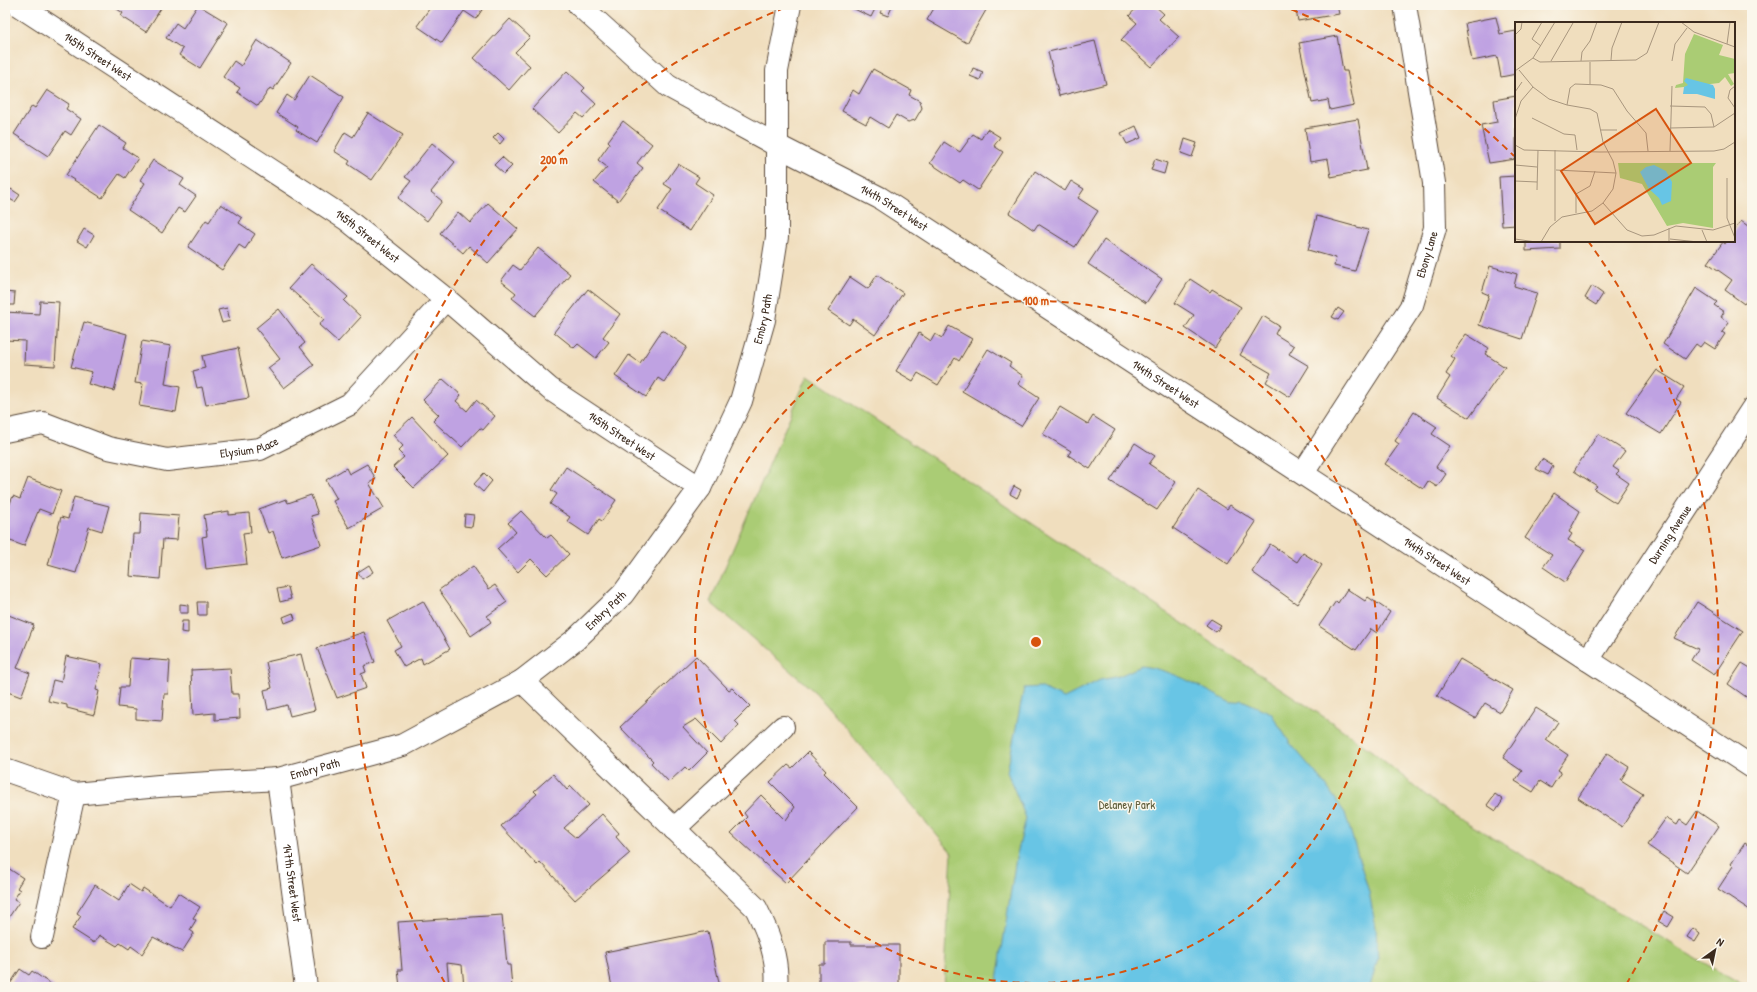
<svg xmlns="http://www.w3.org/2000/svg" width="1757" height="992" viewBox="0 0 1757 992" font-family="'Patrick Hand',sans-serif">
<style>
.green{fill:#aacc74;stroke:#727b49}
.water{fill:#67c5e5;stroke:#517882}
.building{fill:#bfa2e2}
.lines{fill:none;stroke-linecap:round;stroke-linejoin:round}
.minor-casing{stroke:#564536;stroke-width:24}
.minor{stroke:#fff;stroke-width:22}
.ring{fill:none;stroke:#d7540e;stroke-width:2;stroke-dasharray:7 5}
.labels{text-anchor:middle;stroke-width:3;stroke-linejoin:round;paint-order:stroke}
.street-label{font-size:12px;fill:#3b2a1e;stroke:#fbf7ec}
.park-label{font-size:12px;fill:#5c5b38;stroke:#fbf7ec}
.inset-road{fill:none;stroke:#a8967e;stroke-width:1}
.view{fill:#d7540e;fill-opacity:0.15;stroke:#d7540e;stroke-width:2}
.inset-edge{fill:none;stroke:#3b2a1e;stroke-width:2}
.centre{fill:#d7540e;stroke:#fbf7ec;stroke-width:2}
.ring-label{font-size:12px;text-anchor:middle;font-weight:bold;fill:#d7540e;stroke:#fbf7ec;stroke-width:3;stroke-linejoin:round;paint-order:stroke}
</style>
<rect width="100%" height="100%" fill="#fbf7ec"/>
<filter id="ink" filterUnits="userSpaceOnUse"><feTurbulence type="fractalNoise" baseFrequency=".025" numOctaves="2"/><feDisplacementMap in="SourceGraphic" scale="8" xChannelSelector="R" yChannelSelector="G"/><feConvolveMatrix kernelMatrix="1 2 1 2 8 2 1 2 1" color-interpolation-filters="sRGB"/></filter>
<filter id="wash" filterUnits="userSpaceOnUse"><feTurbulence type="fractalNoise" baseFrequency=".012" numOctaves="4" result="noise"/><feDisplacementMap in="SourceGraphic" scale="16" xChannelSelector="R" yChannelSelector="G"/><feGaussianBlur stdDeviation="0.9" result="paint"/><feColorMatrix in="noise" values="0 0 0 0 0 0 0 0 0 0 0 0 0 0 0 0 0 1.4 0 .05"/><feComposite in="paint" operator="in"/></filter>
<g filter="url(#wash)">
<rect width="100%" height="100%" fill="#f0debe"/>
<!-- green -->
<path class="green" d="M808 375 1333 723 1373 752 1439 806 1745 987H944L952 853 816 693 710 602Z"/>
<!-- water -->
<path class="water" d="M1141 666C1174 670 1202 688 1231 703L1242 700 1271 713 1290 743 1325 784 1345 813 1369 892 1376 928 1378 958 1370 987H996L1016 858 1026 818 1007 772 1024 688 1040 687 1064 698 1100 680 1119 676Z"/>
<g id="blocks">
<!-- building -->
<g class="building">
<path d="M111 5H163L146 32 121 16 123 13Z"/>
<path d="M198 5 228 23 200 68 179 55 183 49 166 38 176 23 183 28Z"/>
<path d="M432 5H485L476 19 464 11 442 43 417 26Z"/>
<path d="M851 5H877L871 17 850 7Z"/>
<path d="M884 5 892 7 888 16 880 13Z"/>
<path d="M936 5H989L967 43 927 20Z"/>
<path d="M1139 5H1154L1164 14 1159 19 1179 37 1151 67 1121 40 1137 23 1129 16Z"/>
<path d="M1295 5H1337L1339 14 1298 21Z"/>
<path d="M1496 17 1500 34 1516 31V74L1501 77 1497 56 1472 61 1465 23Z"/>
<path d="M510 19 530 37 515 52 530 66 509 90 474 58Z"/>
<path d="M1337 36 1343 71H1347L1354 105 1330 110 1328 100 1312 103 1299 43Z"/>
<path d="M257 40 291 63 273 90 270 88 258 106 237 92 240 88 223 77 234 61 241 66Z"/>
<path d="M1095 41 1106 84 1059 96 1048 52Z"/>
<path d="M973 68 983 72 980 80 970 76Z"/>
<path d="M873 69 911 90 909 95 920 101 922 108 915 120 908 122 896 115 888 128 870 117 866 124 842 111 853 90 859 94Z"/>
<path d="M567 71 585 88 582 91 596 104 583 118 577 113 558 133 532 109Z"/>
<path d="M310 75 344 97 317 143 296 130 298 127 276 113 287 95 294 100Z"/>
<path d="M47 90 69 104 66 109 81 119 71 135 65 131 48 156 14 134 32 106 35 108Z"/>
<path d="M1516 96V159L1489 163 1481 125 1497 122 1494 100Z"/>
<path d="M368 113 403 135 372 180 348 164 350 161 334 151 345 132 353 137Z"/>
<path d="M1358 119 1367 170 1331 177 1328 159 1310 162 1305 128Z"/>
<path d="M623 121 652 144 637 163 643 168 618 201 594 182 607 167 598 160 610 143 608 141Z"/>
<path d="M99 125 126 143 123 148 138 158 125 178 119 174 102 198 66 175Z"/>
<path d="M1136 126 1141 138 1127 144 1121 133Z"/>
<path d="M987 129 1000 137 994 146 1003 152 978 190 963 180 960 183 930 163 944 142 960 152 973 134 981 139Z"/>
<path d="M498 133 504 139 500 144 493 138Z"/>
<path d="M1185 139 1197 143 1192 157 1181 153Z"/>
<path d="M432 143 455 162 431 192 442 201 427 221 398 198 411 181 405 177Z"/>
<path d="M502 157 512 166 504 174 494 165Z"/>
<path d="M1155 159 1167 163 1164 174 1151 170Z"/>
<path d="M153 160 184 179 180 185 196 196 185 212 178 208 162 233 128 210 145 183 140 180Z"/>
<path d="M678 164 699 177 695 183 713 195 690 231 658 210 672 189 664 184Z"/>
<path d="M1035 171 1065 191 1071 181 1084 189 1078 198 1098 211 1075 247 1038 224 1034 230 1009 213Z"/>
<path d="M1516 176V225L1502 226 1499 177Z"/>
<path d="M11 189 20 195 15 202 6 197Z"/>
<path d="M488 203 518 229 488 263 469 246 463 253 440 233 458 212 470 223Z"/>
<path d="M221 204 242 218 239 223 255 234 245 249 239 245 222 270 188 247 206 220 209 222Z"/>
<path d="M1317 216 1368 230 1355 271 1334 266 1336 258 1308 250Z"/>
<path d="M1741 221 1752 229V294L1744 304 1725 290 1732 280 1708 263 1723 242 1725 244 1727 241H1734V231Z"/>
<path d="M84 229 94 235 87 247 77 241Z"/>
<path d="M1104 240 1162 279 1146 303 1088 264Z"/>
<path d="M1526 241H1560V249L1526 251Z"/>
<path d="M538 248 570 274 535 316 512 298 516 293 501 281 513 265 520 270Z"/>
<path d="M311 264 348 297 344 301 361 317 338 342 319 325 324 319 289 288Z"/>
<path d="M1490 266 1517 274 1514 286 1537 293 1522 339 1479 325 1489 295 1482 292Z"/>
<path d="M877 275 903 293 875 335 853 319 849 325 828 311 850 277 868 289Z"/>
<path d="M1190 279 1210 292 1212 289 1241 307 1215 348 1185 328 1194 315 1175 303Z"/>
<path d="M1592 286 1603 294 1596 305 1585 298Z"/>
<path d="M1696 288 1717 302 1714 305 1724 312 1721 317 1729 323 1722 332 1725 334 1715 349 1704 342 1700 347 1696 344 1685 359 1663 344Z"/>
<path d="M588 289 620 314 603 337 609 342 596 358 578 344 574 348 554 332Z"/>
<path d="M5 292 15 293 14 305H5Z"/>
<path d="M40 301 59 302 55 366 24 364 25 341 5 340V312L39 314Z"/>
<path d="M227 308 230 321 222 323 218 310Z"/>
<path d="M1338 308 1344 312 1338 320 1332 317Z"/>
<path d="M279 309 305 343 300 347 314 365 284 388 268 368 280 359 256 328Z"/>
<path d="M1263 316 1279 326 1275 334 1294 346 1289 354 1309 366 1290 397 1266 382 1271 373 1240 355Z"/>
<path d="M84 322 127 334 114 391 88 384 92 372 71 367Z"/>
<path d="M949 326 972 339 959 361 955 358 938 385 918 373 913 381 896 371 919 333 931 341 935 334 942 338Z"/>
<path d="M662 330 687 347 664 382 658 378 646 397 615 376 629 355 640 363Z"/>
<path d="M1466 334 1489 348 1485 354 1505 367 1469 418 1437 398 1450 377 1446 374 1455 359 1451 356Z"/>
<path d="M142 341 171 346 165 384 180 387 176 412 139 406 143 384 135 383Z"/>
<path d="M238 348 249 398 206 405 202 387 197 388 193 371 205 368 202 356Z"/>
<path d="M988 349 1011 363 1009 366 1023 376 1018 384 1039 398 1021 426 962 391Z"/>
<path d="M1657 370 1684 387 1676 399 1681 402 1661 434 1626 413Z"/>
<path d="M443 379 461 395 456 401 467 411 476 400 495 416 483 430 480 428 462 447 433 421 439 415 423 400Z"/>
<path d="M1060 407 1088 424 1093 416 1115 430 1090 469 1068 455 1071 451 1043 434Z"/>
<path d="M1414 412 1437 427 1432 434 1450 446 1436 467 1446 474 1437 487 1428 481 1423 489 1385 464 1399 444 1395 441Z"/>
<path d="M412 417 448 456 414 488 393 467 404 457 398 451 403 446 393 435Z"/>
<path d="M1598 434 1625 451 1613 467 1619 471 1616 474 1629 483 1616 503 1594 489 1597 486 1574 471Z"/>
<path d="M1135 443 1155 456 1149 464 1176 482 1157 510 1110 481Z"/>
<path d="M1542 459 1553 466 1548 475 1536 469Z"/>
<path d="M367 464 376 479 369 483 384 508 349 528 333 501 337 499 326 480 346 468 349 474Z"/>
<path d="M566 467 616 500 602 521 599 519 588 535 567 521 570 517 550 504 557 494 551 490Z"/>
<path d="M484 473 492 481 483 492 474 484Z"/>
<path d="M28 478 61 491 52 514 39 509 24 546 5 539V516L13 496 20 499Z"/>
<path d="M1014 486 1021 490 1017 498 1010 494Z"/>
<path d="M1198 490 1227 509 1230 505 1256 522 1228 564 1173 528Z"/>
<path d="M1554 493 1580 511 1569 532 1572 534 1568 540 1585 550 1565 582 1543 567 1552 555 1525 538Z"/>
<path d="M311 495 318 514 311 516 321 545 282 558 273 531 268 533 259 509 286 499 288 503Z"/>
<path d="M74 497 109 506 102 531 89 527 76 573 48 565 61 517 68 519Z"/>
<path d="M229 511V515L249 513 251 532 243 533 247 564 206 569 202 537 207 536 204 515Z"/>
<path d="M521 511 547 538 551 535 569 554 547 575 531 559 518 572 497 549 516 532 508 523Z"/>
<path d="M141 513 179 516 177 540 163 539 160 579 130 576 133 534H140Z"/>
<path d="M465 514 474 515 472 527 464 526Z"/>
<path d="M1270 544 1297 562 1303 553 1322 565 1297 604 1252 572Z"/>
<path d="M369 565 373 572 362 579 358 572Z"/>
<path d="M473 566 489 589 495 585 507 602 487 616 491 622 471 636 439 590Z"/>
<path d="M288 587 291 599 280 602 277 589Z"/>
<path d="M1347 589 1365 601 1368 597 1390 612 1377 633 1371 629 1356 650 1319 626 1336 601 1338 603Z"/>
<path d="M423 601 450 649 423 664 421 658 404 667 394 650 401 646 387 621Z"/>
<path d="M197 602H206V615H198Z"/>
<path d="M1697 602 1743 631 1714 675 1691 660 1698 649 1674 638Z"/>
<path d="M180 604 188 605V613H180Z"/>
<path d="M293 613 295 619 285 623 283 617Z"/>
<path d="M6 614 34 625 17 668 30 673 21 697 5 691Z"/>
<path d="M1211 619 1221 625 1216 632 1206 625Z"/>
<path d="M182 621H188V633L181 632Z"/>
<path d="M364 632 375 662 364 666 366 672 361 674 366 688 337 698 317 648Z"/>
<path d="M301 654 315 710 290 716 287 705 268 710 264 690 272 688 266 662Z"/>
<path d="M66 656 102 664 96 690 99 691 94 715 67 708V705L48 701 53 680 61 682Z"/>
<path d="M696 656 729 690 732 688 750 706 735 721 739 725 721 744 696 719 683 727 707 753 689 771 685 767 669 782 651 763 653 761 620 727Z"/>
<path d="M130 658 170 661 168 694H164L162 721 136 719V709L118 707 120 687H128Z"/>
<path d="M1460 659 1513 690 1500 712 1485 703 1475 718 1437 696Z"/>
<path d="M1742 663 1752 669V701L1728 684Z"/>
<path d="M230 668 232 694H239L240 718 215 720V713L193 715 191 670Z"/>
<path d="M1536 708 1558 722 1546 740 1568 755 1558 770 1561 772 1551 788 1540 781 1533 792 1515 781 1522 771 1503 758Z"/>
<path d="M808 752 826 771 824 773 858 807 786 883 731 833 747 817 744 813 761 795 786 820 795 807 770 782 788 765 792 768Z"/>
<path d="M1607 753 1629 767 1621 780 1643 794 1622 827 1578 798Z"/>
<path d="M553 774 567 790 571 786 589 805 564 828 576 838 602 814 619 833 616 837 630 853 575 900 540 862 537 865 501 826 537 794 534 791Z"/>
<path d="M1495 794 1503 800 1496 811 1487 805Z"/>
<path d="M1697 811 1719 826 1687 873 1647 845 1666 818 1677 825 1680 820 1687 825Z"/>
<path d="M1745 843 1752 848V907L1750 910 1718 889 1733 866 1731 864Z"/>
<path d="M5 866 23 878 17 888 20 890 14 899 19 902 7 920 5 919Z"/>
<path d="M129 884 141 892 143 888 170 906 178 893 200 907 193 918 196 920 190 930 194 933 182 952 153 937 142 954 131 946 129 949 120 943 117 946 99 935 94 943 72 929 81 916 77 913 95 885 119 901Z"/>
<path d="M1664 911 1674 917 1668 927 1658 921Z"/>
<path d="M502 915 507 965H510L512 987H464L462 965 447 963 449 987H400L398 970H402L398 922Z"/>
<path d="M1693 928 1700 934 1695 942 1687 937Z"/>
<path d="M708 931 720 987H672V983L659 987H612L605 952Z"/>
<path d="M825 942H851V945H899V987H819V964H825Z"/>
<path d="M20 969 29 975 32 971 55 987H8Z"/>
</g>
</g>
</g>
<g filter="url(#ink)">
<use href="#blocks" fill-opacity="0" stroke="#564536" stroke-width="1"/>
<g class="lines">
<!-- minor casing -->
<g class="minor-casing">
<g id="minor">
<path id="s1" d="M18 5 346 219 446 299 550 389 700 488"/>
<path id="s2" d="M579 5 668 86 778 146 880 198 1752 767"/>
<path id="s3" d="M5 431 43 423 108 448 167 460 260 449 350 404 446 299"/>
<path id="s4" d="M1303 473 1412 305 1435 228 1434 183 1405 5"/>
<path id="s5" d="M1588 660 1752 409"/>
<path d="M522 681 756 908C768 932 779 959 776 987"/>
<path id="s6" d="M5 770 74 794 159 786 278 779 403 745 522 681 575 640 623 594 700 488 741 401 764 320 777 237V71L790 5"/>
<path id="s7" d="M278 779 306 987"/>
<path d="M674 829 783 727"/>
<path d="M42 937 74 794"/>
</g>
</g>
<!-- minor -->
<use href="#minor" class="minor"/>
</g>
</g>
<!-- distance rings -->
<g class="ring">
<circle cx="1036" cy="642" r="341"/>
<path d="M445 983A682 682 0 0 1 792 5M1280 5A682 682 0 0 1 1514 156M1588 241A682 682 0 0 1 1627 983"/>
</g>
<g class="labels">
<!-- street labels -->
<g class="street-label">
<text dy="4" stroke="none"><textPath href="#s1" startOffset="95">145th Street West</textPath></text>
<text dy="4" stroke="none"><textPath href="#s2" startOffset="377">144th Street West</textPath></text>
<text dy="4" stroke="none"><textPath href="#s1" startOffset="419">145th Street West</textPath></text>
<text dy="4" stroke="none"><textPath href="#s4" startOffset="253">Ebony Lane</textPath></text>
<text dy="4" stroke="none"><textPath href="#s6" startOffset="988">Embry Path</textPath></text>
<text dy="4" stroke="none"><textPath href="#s2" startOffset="701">144th Street West</textPath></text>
<text dy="4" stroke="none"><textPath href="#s1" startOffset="743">145th Street West</textPath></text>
<text dy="4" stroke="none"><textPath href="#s3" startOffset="252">Elysium Place</textPath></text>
<text dy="4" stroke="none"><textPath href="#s5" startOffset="150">Durning Avenue</textPath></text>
<text dy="4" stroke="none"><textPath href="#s2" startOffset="1025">144th Street West</textPath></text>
<text dy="4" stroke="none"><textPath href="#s6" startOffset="652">Embry Path</textPath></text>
<text dy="4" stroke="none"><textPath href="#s6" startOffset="316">Embry Path</textPath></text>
<text dy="4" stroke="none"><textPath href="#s7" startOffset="105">147th Street West</textPath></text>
</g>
<!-- park labels -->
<g class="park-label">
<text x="1127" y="809">Delaney Park</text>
</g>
</g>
<!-- overview -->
<g transform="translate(1515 22)">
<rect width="220" height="220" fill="#f0debe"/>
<path d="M179 12 208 23 204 33 220 37V51L213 52 219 62 216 64 210 55 204 61 160 66 161 63 168 61 170 32ZM103 141H201L198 145V206L168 201 152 204 127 162 105 156Z" fill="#aacc74"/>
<path d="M171 56 198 63 200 67V77L182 72H168L169 65 173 63 169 59ZM139 143 151 149 157 160 156 179 147 183 144 176 134 167 125 150 131 145Z" fill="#67c5e5"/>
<path class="inset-road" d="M166 0 179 10 220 25M0 13 6 7 7 0M212 22 215 0M26 24 17 17 27 0M18 36 25 40 121 38 132 31 144 0M96 38 97 26 107 0M36 39 58 1M66 39 67 30 75 19 82 0M157 39 160 22 172 6M4 48 18 65 34 77 52 83 75 87 82 91 88 120 98 139 101 151 98 167 88 181 77 189 47 195 35 205 26 220M0 49 18 36 40 0M75 62V40M220 64 215 68 213 76 220 86M0 70 7 60M52 83 55 66 60 62 86 63 98 67 112 89 131 111 133 129M155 84 190 85 196 92 199 105M17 96 49 112 60 113 62 128M0 97 6 79 18 65M155 106 199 105 220 91M85 108H102M0 123 9 128 85 130 199 129 209 127 220 120M155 129 157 64M0 143 22 145M41 148 101 151M212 156V196L220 216M0 159 22 160M22 168 23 128M88 181 112 208 127 214 139 213 161 204 198 208 220 201M61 191V172L75 164 80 149M40 199V128M154 206V220M187 208 192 220M0 217 21 220M155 217 183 220"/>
<path class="view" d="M141 87 176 141 80 202 46 149Z"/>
<rect width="220" height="220" class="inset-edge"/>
</g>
<circle cx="1036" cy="642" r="6" class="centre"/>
<g class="ring-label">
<text x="554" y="164">200 m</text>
<text x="1036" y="305">100 m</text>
</g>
<!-- margin -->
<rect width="1757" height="992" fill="none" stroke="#fbf7ec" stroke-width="20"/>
<!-- north arrow -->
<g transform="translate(1715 950) rotate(33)" stroke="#fbf7ec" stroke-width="3" paint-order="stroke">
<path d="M0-3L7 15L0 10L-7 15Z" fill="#3b2a1e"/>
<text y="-6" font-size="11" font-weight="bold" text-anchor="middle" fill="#3b2a1e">N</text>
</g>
</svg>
